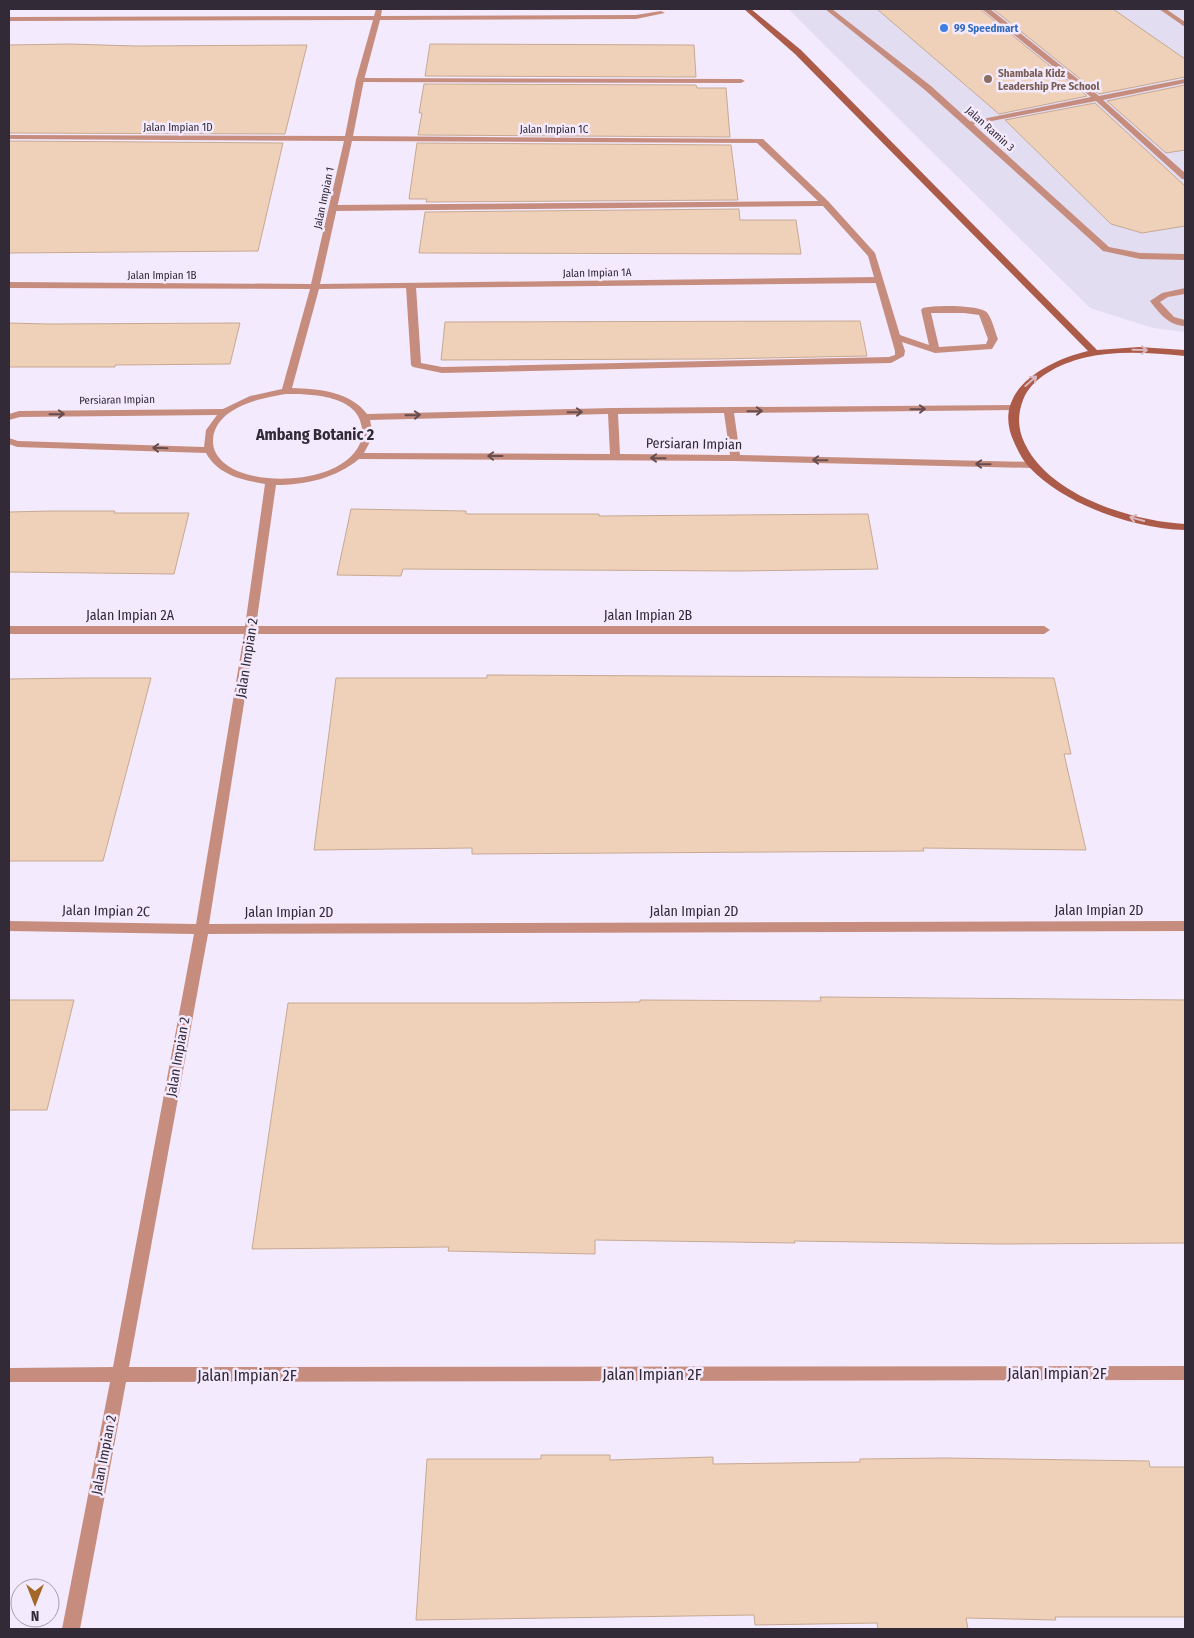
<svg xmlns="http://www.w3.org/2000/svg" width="1194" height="1638" font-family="'Fira Sans Condensed',sans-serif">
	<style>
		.commercial { fill: #e3ddf2 }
		.building { fill: #efd1b9; stroke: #c6a992 }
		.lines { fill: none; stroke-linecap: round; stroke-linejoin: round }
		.lane { fill: #c68d7f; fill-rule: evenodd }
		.street { fill: #c68d7f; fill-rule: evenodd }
		.secondary { fill: #ac5b49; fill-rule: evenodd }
		.oneway { stroke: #dbb8bf }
		.oneway2 { stroke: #664d50 }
		.shop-dot { fill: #3f7fe0; stroke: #f4eafe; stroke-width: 2 }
		.education-dot { fill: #8d6e63; stroke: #f4eafe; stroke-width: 2 }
		.labels { text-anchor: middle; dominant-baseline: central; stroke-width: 5; stroke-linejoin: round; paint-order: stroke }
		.far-shop-label { font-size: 11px; font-weight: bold; fill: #366cbe; stroke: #f4eafe; text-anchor: start }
		.far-education-label { font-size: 11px; font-weight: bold; fill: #785e54; stroke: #f4eafe; text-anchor: start }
		.far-street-label { font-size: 11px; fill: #322b37; stroke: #f4eafe }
		.street-label { font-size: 14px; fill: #322b37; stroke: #f4eafe }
		.quarter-label { font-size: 16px; font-weight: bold; fill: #322b37; stroke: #f4eafe }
		.near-street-label { font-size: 16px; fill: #322b37; stroke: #f4eafe }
	</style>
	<rect width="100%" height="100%" fill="#f4eafe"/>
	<polygon class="commercial" points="788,9 1185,9 1185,332 1153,328 1090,308"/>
	<g class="building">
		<polygon points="877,9 980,9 1087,96 999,114"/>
		<polygon points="993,9 1113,9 1185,59 1185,77 1099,94"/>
		<polygon points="69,44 136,46 307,45 285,134 9,133 9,45"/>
		<polygon points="430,44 694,45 696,77 425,76"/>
		<polygon points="424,84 696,85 697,88 726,88 730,137 418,135 422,113 419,113"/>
		<polygon points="1185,85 1185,150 1166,153 1107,101"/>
		<polygon points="1095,103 1185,186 1185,226 1142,233 1111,224 1005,120"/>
		<polygon points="9,141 283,143 258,251 9,253"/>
		<polygon points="417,143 731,145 738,200 426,202 427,199 409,199"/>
		<polygon points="739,209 740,220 796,220 801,254 419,253 425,212"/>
		<polygon points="860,321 867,356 714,359 441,360 445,322"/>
		<polygon points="9,323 48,324 240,323 230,364 115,365 115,367 9,367"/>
		<polygon points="351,509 466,511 466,514 599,514 599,516 868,514 878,569 739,571 403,569 401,576 337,575"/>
		<polygon points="50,511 115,511 114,513 189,513 174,574 9,572 9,512"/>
		<polygon points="487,675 1054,678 1071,754 1064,754 1086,850 923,848 924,851 472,854 472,848 314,850 336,678 487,678"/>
		<polygon points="85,678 151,678 103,861 9,861 9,679"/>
		<polygon points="820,997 1185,1000 1185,1243 1000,1244 794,1241 795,1243 595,1240 595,1254 448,1251 449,1247 252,1249 288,1003 533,1003 640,1002 640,1000 821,1001"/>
		<polygon points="9,1000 74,1000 47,1110 9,1110"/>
		<polygon points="541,1455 610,1455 610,1460 713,1457 713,1464 860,1462 860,1459 944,1458 1149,1461 1150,1467 1185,1467 1185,1617 1055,1617 1056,1620 966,1618 968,1629 878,1629 877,1623 755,1625 754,1615 416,1620 427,1459 541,1459"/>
	</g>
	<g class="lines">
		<g class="lane">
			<polygon points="982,9 990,9 1099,96 1185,79 1185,83 1103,100 1185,173 1185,179 1182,179 1096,101 965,126 965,122 968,122 1091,97"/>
			<polygon points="357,78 741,79 745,81 741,83 360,82 356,80"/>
			<path d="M757,139H763L828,201L875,253L900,335L929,345L921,310L923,308C935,305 974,305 985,311C991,314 995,332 998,339L992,349L935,353L902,342L905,351L904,356L891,363L442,373L413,367L411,365L406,287L411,284L416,287L421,363L442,367L889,357L895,355V351L868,256L823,206L334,211L330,208L334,205L818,201L757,143ZM931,313H964L979,315L988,339L986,344L939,347Z"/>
			<path d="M1185,288V294L1168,297L1160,302L1174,317L1185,320V326C1168,325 1160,314 1150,301L1162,293Z"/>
		</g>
		<g class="street">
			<path d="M376,9H382L381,16L636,15L661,11L665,13L636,19L380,20L364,80L353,136L760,139L764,141L760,143L352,141L320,284L878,277L883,280L878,283L319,289L292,388C318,389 350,391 367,414L613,408L1013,405L1018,408L1016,410L734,413L740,455L1032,462L1037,465L1032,468L735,461L359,459C336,478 306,485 276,485L256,626H1044L1050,630L1044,634H255L209,924L1185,921V931L208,934L129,1367L1185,1366V1380L126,1382L80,1629H62L110,1382H9V1368L113,1367L194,934L9,931V921L196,924L244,634H9V626H245L265,484C242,480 218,475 206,453L17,447L9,444V438L18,441L204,447L206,430L217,415L20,417L9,420V414L19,411L223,409L250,396L282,389L310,289L9,288V282L311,284L344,141L9,139V135L345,136L356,80L373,20L9,21V17L374,16ZM286,394C312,394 358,395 362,428C363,437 360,446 354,453C331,481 271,484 240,472C227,467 214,457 213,443C212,408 260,398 286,394ZM724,413L730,455L620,454L618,414ZM608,414L610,454L364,453L373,436L370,420Z"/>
			<polygon points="825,9 832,9 931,86 1109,247 1140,253 1185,254 1185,260 1140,259 1103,251 925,90"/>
			<polygon points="1159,9 1166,9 1185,22 1185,27"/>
		</g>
		<path class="secondary" d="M744,9H751L801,50L1097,350L1139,347L1185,350V356C1151,353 1116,350 1083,358C1060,364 1032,377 1023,400C1017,416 1018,430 1025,444C1050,496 1132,521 1185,524V530C1135,529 1065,505 1030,468C1023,461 1018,451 1014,442C990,391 1046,361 1088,351L795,54Z"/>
	</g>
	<defs><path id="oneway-shaft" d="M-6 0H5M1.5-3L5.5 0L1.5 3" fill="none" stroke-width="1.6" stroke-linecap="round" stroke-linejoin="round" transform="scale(1.25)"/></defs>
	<g class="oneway">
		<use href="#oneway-shaft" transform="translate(1140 350) rotate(1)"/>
		<use href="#oneway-shaft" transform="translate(1031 381) rotate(-42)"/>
		<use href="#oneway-shaft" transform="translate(1137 519) rotate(-165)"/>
	</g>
	<g class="oneway2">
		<use href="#oneway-shaft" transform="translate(918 409) rotate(-1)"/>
		<use href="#oneway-shaft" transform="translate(755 411) rotate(-1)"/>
		<use href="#oneway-shaft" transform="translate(575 412) rotate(-1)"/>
		<use href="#oneway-shaft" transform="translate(57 414) rotate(-1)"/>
		<use href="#oneway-shaft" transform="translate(413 415) rotate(-1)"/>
		<use href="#oneway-shaft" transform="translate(160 448) rotate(-178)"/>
		<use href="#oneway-shaft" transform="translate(495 456) rotate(-180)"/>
		<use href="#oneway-shaft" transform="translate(658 458) rotate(-179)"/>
		<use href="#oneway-shaft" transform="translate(820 460) rotate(-179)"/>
		<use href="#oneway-shaft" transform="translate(983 464) rotate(-179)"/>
	</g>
	<circle class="shop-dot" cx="944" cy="28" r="5"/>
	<circle class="education-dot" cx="988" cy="79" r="5"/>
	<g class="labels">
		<g class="far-shop-label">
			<text x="954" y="28">99 Speedmart</text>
		</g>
		<g class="far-education-label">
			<text x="998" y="73">Shambala Kidz<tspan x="998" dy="13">Leadership Pre School</tspan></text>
		</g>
		<g class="far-street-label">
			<text x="178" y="127">Jalan Impian 1D</text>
			<text x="554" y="129">Jalan Impian 1C</text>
			<text transform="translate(990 129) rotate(42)">Jalan Ramin 3</text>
			<text transform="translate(324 198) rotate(-78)">Jalan Impian 1</text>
			<text transform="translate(597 273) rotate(-1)">Jalan Impian 1A</text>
			<text x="162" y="275">Jalan Impian 1B</text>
			<text transform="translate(117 400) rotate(-1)">Persiaran Impian</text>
		</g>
		<g class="street-label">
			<text transform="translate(694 444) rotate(1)">Persiaran Impian</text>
			<text x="130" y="615">Jalan Impian 2A</text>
			<text x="648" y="615">Jalan Impian 2B</text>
			<text transform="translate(247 658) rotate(-81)">Jalan Impian 2</text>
			<text x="1099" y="910">Jalan Impian 2D</text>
			<text transform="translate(106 911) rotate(1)">Jalan Impian 2C</text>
			<text x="694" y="911">Jalan Impian 2D</text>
			<text x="289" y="912">Jalan Impian 2D</text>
			<text transform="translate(178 1057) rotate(-80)">Jalan Impian 2</text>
			<text transform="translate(104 1455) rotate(-79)">Jalan Impian 2</text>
		</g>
		<g class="quarter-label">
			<text x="315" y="434">Ambang Botanic 2</text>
		</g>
		<g class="near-street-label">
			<text x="1057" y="1373">Jalan Impian 2F</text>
			<text x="652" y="1374">Jalan Impian 2F</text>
			<text x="247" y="1375">Jalan Impian 2F</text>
		</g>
	</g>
	<rect width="1194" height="1638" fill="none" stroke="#322b37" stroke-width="20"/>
	<g transform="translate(35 1603) rotate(180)"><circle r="24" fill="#f4eafe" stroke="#a69eae"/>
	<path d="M0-4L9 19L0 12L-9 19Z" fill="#a36828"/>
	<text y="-8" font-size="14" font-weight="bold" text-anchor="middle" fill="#322b37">N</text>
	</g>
</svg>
